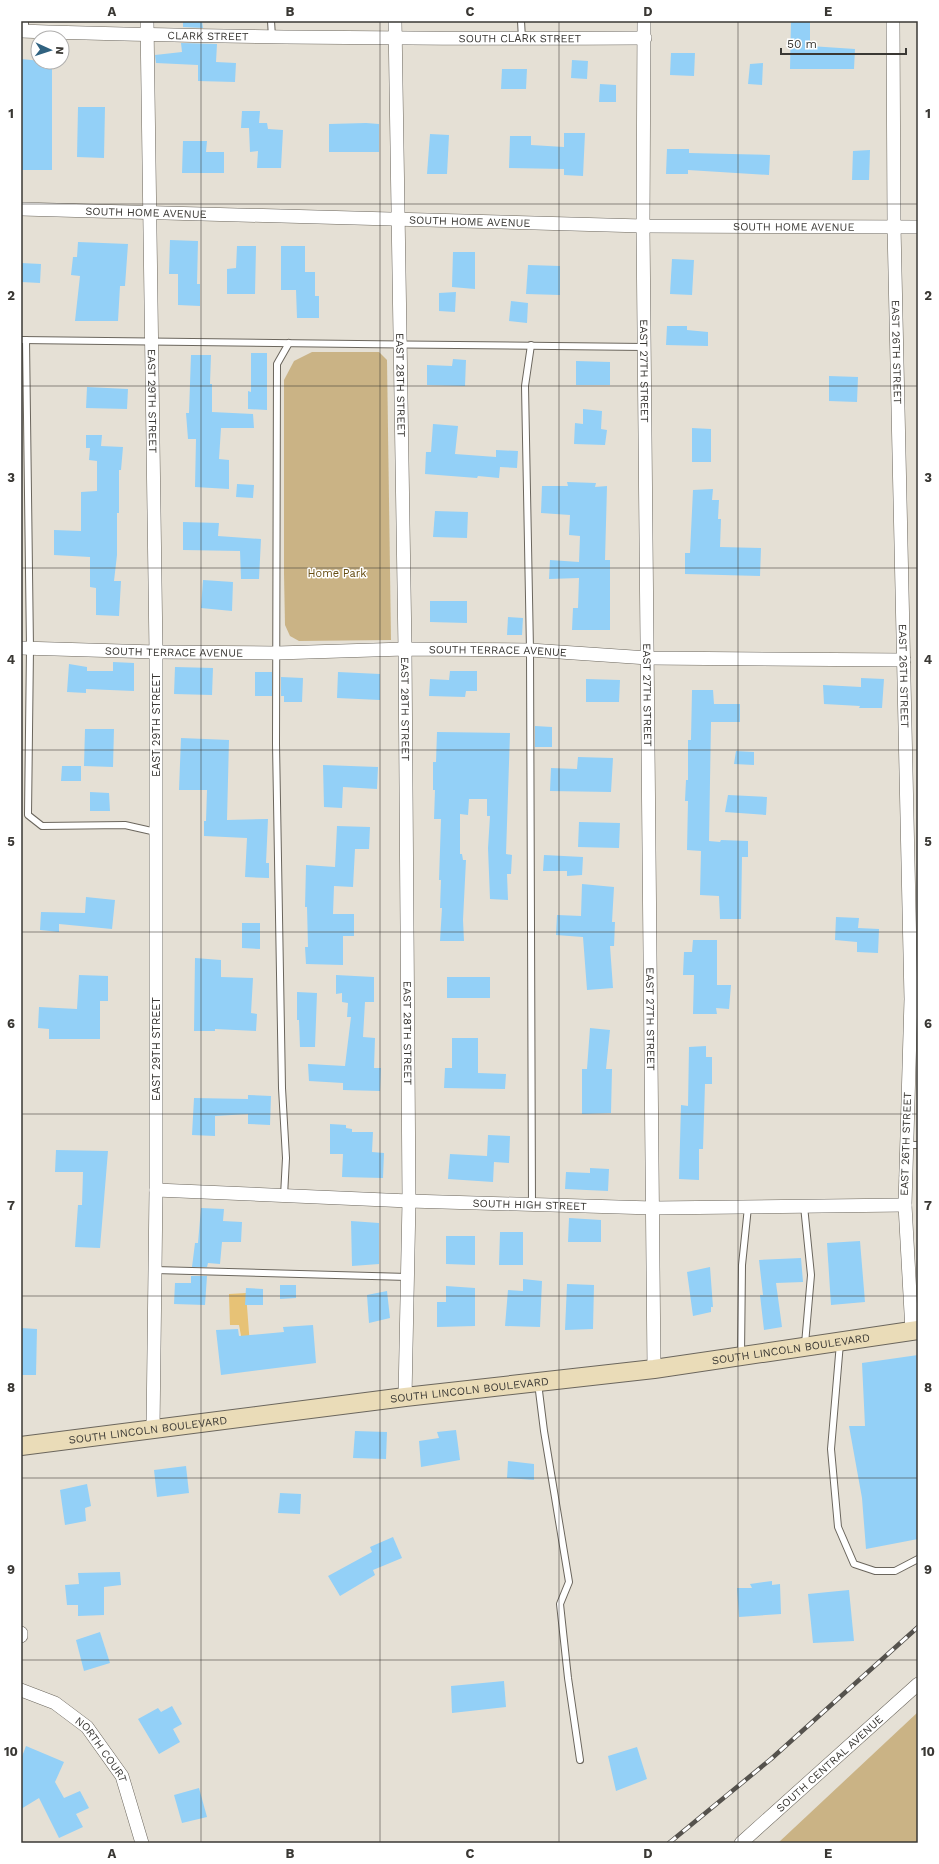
<svg xmlns="http://www.w3.org/2000/svg" width="939" height="1864" font-family="'Work Sans',sans-serif">
	<style>
		.green { fill: #cab385 }
		.water { fill: #e7c276 }
		.building { fill: #93d0f7 }
		.lines { fill: none; stroke-linecap: round; stroke-linejoin: round }
		.lane-casing { stroke: #6b665d; stroke-width: 8 }
		.street-casing { stroke: #6b665d; stroke-width: 14 }
		.secondary-casing { stroke: #6b665d; stroke-width: 20 }
		.lane { stroke: #fff; stroke-width: 6 }
		.street { stroke: #fff; stroke-width: 13 }
		.secondary { stroke: #eadcb8; stroke-width: 18 }
		.rail-casing { stroke: #55524d; stroke-width: 4.5 }
		.rail { stroke: #fff; stroke-width: 3; stroke-dasharray: 9; stroke-linecap: butt }
		.grid { fill: none; stroke: #3a3834; stroke-width: 1; stroke-opacity: 0.55 }
		.labels { text-anchor: middle; dominant-baseline: central; stroke-width: 3; stroke-linejoin: round; paint-order: stroke }
		.street-label { font-size: 11px; fill: #3a3834; stroke: #fff }
		.park-label { font-size: 11px; fill: #654c11; stroke: #fff }
		.neatline { fill: none; stroke: #3a3834; stroke-width: 1.5 }
		.grid-label { font-size: 13px; text-anchor: middle; font-weight: bold; fill: #3a3834 }
	</style>
	<rect width="100%" height="100%" fill="#e5e0d5"/>
	<g class="green">
		<polygon points="312,352 379,352 387,360 391,640 299,641 290,636 285,625 284,574 284,380 294,361"/>
		<polygon points="918,1712 918,1843 778,1843"/>
	</g>
	<polygon class="water" points="246,1293 250,1346 243,1346 239,1325 230,1325 229,1294"/>
	<g class="building">
		<polygon points="183,21 202,21 203,28 183,27"/>
		<polygon points="791,21 810,21 810,46 855,49 854,69 790,69"/>
		<polygon points="181,43 217,44 216,62 236,63 235,82 198,81 198,65 156,63 155,55 182,52"/>
		<polygon points="671,53 695,53 694,76 670,75"/>
		<polygon points="21,59 52,62 52,170 21,170"/>
		<polygon points="572,60 588,61 587,79 571,78"/>
		<polygon points="763,63 762,85 748,84 750,64"/>
		<polygon points="502,69 527,69 526,89 501,89"/>
		<polygon points="600,84 616,85 616,102 599,102"/>
		<polygon points="78,107 105,107 104,158 77,157"/>
		<polygon points="242,111 260,111 259,123 267,123 268,129 283,130 281,168 257,168 258,151 250,152 249,128 241,128"/>
		<polygon points="366,123 379,124 379,152 329,152 329,124"/>
		<polygon points="564,133 585,133 583,176 564,175 564,169 509,168 510,136 531,136 531,145 564,147"/>
		<polygon points="430,134 449,135 447,174 427,174"/>
		<polygon points="183,141 207,141 206,152 224,152 224,173 182,173"/>
		<polygon points="667,149 689,149 689,153 770,155 769,175 688,170 688,174 666,174"/>
		<polygon points="870,150 869,180 852,180 853,151"/>
		<polygon points="170,240 198,241 197,284 200,284 200,306 178,305 178,274 169,274"/>
		<polygon points="78,242 128,244 125,286 120,286 118,321 75,321 80,276 71,275 73,257 77,257"/>
		<polygon points="237,246 256,246 255,294 227,294 227,269 236,268"/>
		<polygon points="281,246 305,246 305,272 315,272 315,296 319,296 319,318 297,318 296,290 281,290"/>
		<polygon points="453,252 475,252 475,289 452,287"/>
		<polygon points="672,259 694,260 692,295 670,294"/>
		<polygon points="21,263 41,264 40,283 21,282"/>
		<polygon points="528,265 560,266 560,295 526,294"/>
		<polygon points="456,292 455,312 439,311 439,293"/>
		<polygon points="511,301 528,303 527,323 509,321"/>
		<polygon points="667,326 687,326 687,330 708,332 708,346 666,345"/>
		<polygon points="251,353 267,353 267,410 248,409 248,391 251,392"/>
		<polygon points="191,355 211,355 210,384 212,384 212,412 253,414 254,428 221,428 219,459 229,460 229,489 195,487 196,439 188,439 186,413 189,413"/>
		<polygon points="453,359 466,360 465,386 427,385 427,365 452,366"/>
		<polygon points="576,361 610,362 610,385 576,385"/>
		<polygon points="829,376 858,377 857,402 829,401"/>
		<polygon points="87,387 128,389 127,409 86,408"/>
		<polygon points="583,409 602,411 601,429 607,430 605,445 574,444 575,423 583,424"/>
		<polygon points="433,424 458,426 455,454 496,457 496,450 518,451 517,468 500,467 499,478 478,476 477,478 425,474 426,452 431,452"/>
		<polygon points="692,428 711,429 711,462 692,462"/>
		<polygon points="86,435 102,435 101,446 123,447 121,470 119,470 119,513 117,513 117,555 114,581 121,581 119,616 96,615 96,588 90,587 90,557 54,555 54,530 81,531 81,492 97,491 97,461 89,460 90,448 86,448"/>
		<polygon points="567,482 596,483 595,487 607,486 605,560 610,560 610,630 572,630 573,608 578,608 579,578 549,579 550,560 579,562 580,536 569,535 570,515 541,513 542,486 568,486"/>
		<polygon points="237,484 254,485 253,498 236,497"/>
		<polygon points="713,489 712,500 719,500 718,519 721,519 720,547 761,548 760,576 685,574 685,553 690,553 693,490"/>
		<polygon points="435,511 468,512 467,538 433,537"/>
		<polygon points="183,522 219,523 218,536 261,539 259,579 241,579 240,551 183,550"/>
		<polygon points="203,580 233,582 232,611 201,608"/>
		<polygon points="430,601 467,601 467,623 430,622"/>
		<polygon points="508,617 523,618 522,635 507,635"/>
		<polygon points="113,662 134,663 134,691 86,689 86,693 67,692 69,664 87,667 87,671 113,671"/>
		<polygon points="175,667 213,668 212,695 174,694"/>
		<polygon points="450,671 477,671 477,691 466,691 465,697 429,696 430,679 449,680"/>
		<rect x="255" y="672" width="17" height="24"/>
		<polygon points="338,672 380,674 380,700 337,698"/>
		<polygon points="281,677 303,678 302,702 284,702 284,696 281,696"/>
		<polygon points="861,678 884,679 882,708 859,708 860,706 824,704 823,685 861,687"/>
		<polygon points="586,679 620,680 619,702 586,702"/>
		<polygon points="692,690 713,690 714,704 740,704 740,722 711,722 709,841 720,842 721,840 748,841 748,857 742,857 741,919 720,919 719,896 700,895 701,851 687,850 688,801 685,801 686,780 688,780 688,740 691,740"/>
		<polygon points="535,726 552,727 552,747 535,747"/>
		<polygon points="85,729 114,729 113,767 84,766"/>
		<polygon points="437,732 510,733 506,854 512,855 511,874 507,874 508,900 490,899 488,848 490,816 487,816 487,799 469,799 468,815 460,814 460,854 462,854 463,860 466,860 463,920 464,941 440,941 442,908 440,908 441,880 439,880 441,819 434,819 435,790 433,790 433,762 436,762"/>
		<polygon points="181,738 229,740 227,820 268,819 266,863 269,863 269,878 245,877 247,838 204,836 204,821 206,821 207,790 179,790"/>
		<polygon points="736,751 754,752 754,765 734,764"/>
		<polygon points="578,757 613,758 611,792 550,791 551,768 577,769"/>
		<polygon points="323,765 378,767 377,789 343,787 342,808 324,807"/>
		<polygon points="62,766 81,766 81,781 61,781"/>
		<polygon points="90,792 109,793 110,811 90,811"/>
		<polygon points="728,795 767,797 766,815 725,812"/>
		<polygon points="579,822 620,823 619,848 578,847"/>
		<polygon points="337,826 370,827 369,849 355,849 353,887 334,886 333,914 354,914 354,936 343,936 343,965 306,964 305,947 308,947 307,907 305,907 306,865 335,867"/>
		<polygon points="544,855 583,857 582,875 567,876 567,871 543,871"/>
		<polygon points="582,884 614,887 612,922 615,922 614,946 610,946 613,988 587,990 583,937 556,935 557,915 581,916"/>
		<polygon points="86,897 115,900 112,929 59,924 59,932 40,930 41,912 85,913"/>
		<polygon points="836,917 859,918 858,928 879,929 878,953 857,952 857,942 835,940"/>
		<polygon points="242,923 260,923 260,949 242,948"/>
		<polygon points="693,940 717,940 717,985 731,985 729,1009 716,1008 717,1014 693,1014 694,975 683,975 684,952 692,952"/>
		<polygon points="195,958 221,960 221,977 253,978 251,1013 257,1014 256,1031 215,1029 215,1031 194,1031"/>
		<polygon points="79,975 108,976 108,1001 100,1001 100,1039 49,1039 49,1029 38,1028 39,1007 77,1009"/>
		<polygon points="336,975 374,977 374,1002 365,1002 363,1037 375,1038 374,1068 381,1068 380,1091 343,1090 343,1083 309,1081 308,1064 345,1066 351,1017 347,1017 348,1003 342,1002 342,993 336,994"/>
		<rect x="447" y="977" width="43" height="21"/>
		<polygon points="297,992 317,993 315,1047 300,1047 299,1020 297,1020"/>
		<polygon points="590,1028 610,1030 606,1069 612,1069 611,1113 582,1114 582,1069 587,1069"/>
		<polygon points="452,1038 478,1038 478,1073 506,1074 505,1089 444,1088 445,1068 452,1068"/>
		<polygon points="706,1046 706,1057 712,1057 712,1084 705,1084 703,1149 699,1149 699,1180 679,1179 681,1105 688,1106 689,1047"/>
		<polygon points="248,1095 271,1096 270,1125 248,1124 248,1114 215,1116 215,1136 192,1135 194,1098 248,1099"/>
		<polygon points="330,1124 346,1125 346,1128 352,1129 352,1132 373,1132 372,1152 384,1153 383,1178 342,1177 343,1154 330,1154"/>
		<polygon points="488,1135 510,1136 509,1163 494,1162 493,1182 448,1179 450,1154 487,1156"/>
		<polygon points="56,1150 108,1151 100,1248 75,1247 78,1205 82,1205 83,1172 55,1172"/>
		<polygon points="590,1168 609,1169 608,1191 565,1189 566,1172 590,1173"/>
		<polygon points="201,1208 224,1209 223,1221 242,1222 241,1242 222,1242 220,1264 208,1263 207,1267 192,1267 195,1243 198,1243"/>
		<polygon points="569,1218 601,1220 601,1242 568,1242"/>
		<polygon points="351,1221 379,1223 379,1264 352,1266"/>
		<polygon points="500,1232 523,1232 523,1265 499,1265"/>
		<polygon points="446,1236 475,1236 475,1265 446,1264"/>
		<polygon points="860,1241 865,1302 831,1305 827,1243"/>
		<polygon points="801,1258 803,1282 776,1283 782,1327 764,1330 760,1295 763,1295 759,1260"/>
		<polygon points="710,1267 713,1307 711,1307 711,1312 693,1316 687,1272"/>
		<polygon points="191,1276 207,1276 205,1305 174,1304 175,1283 191,1283"/>
		<polygon points="523,1279 542,1281 540,1327 505,1326 508,1290 523,1291"/>
		<polygon points="567,1284 594,1285 593,1329 565,1330"/>
		<polygon points="280,1285 296,1285 296,1298 280,1299"/>
		<polygon points="446,1286 475,1288 475,1326 437,1327 437,1302 446,1302"/>
		<polygon points="246,1288 263,1289 263,1305 245,1305"/>
		<polygon points="387,1291 390,1318 369,1323 367,1295"/>
		<polygon points="313,1325 316,1363 221,1375 216,1330 238,1329 239,1336 284,1332 283,1327"/>
		<polygon points="21,1328 37,1329 36,1375 21,1375"/>
		<polygon points="918,1355 918,1539 866,1549 862,1498 849,1426 865,1426 862,1363"/>
		<polygon points="456,1430 460,1460 421,1467 419,1441 439,1438 437,1432"/>
		<polygon points="355,1431 387,1432 386,1459 353,1458"/>
		<polygon points="508,1461 534,1464 534,1480 507,1478"/>
		<polygon points="186,1466 189,1493 157,1497 154,1470"/>
		<polygon points="87,1484 91,1506 85,1508 86,1521 65,1525 60,1490"/>
		<polygon points="280,1493 301,1494 300,1514 278,1513"/>
		<polygon points="393,1537 402,1558 373,1570 375,1575 340,1596 328,1576 372,1552 370,1547"/>
		<polygon points="120,1572 121,1585 104,1587 104,1615 78,1616 78,1605 67,1605 65,1585 79,1584 78,1573"/>
		<polygon points="772,1581 772,1585 780,1584 781,1614 739,1617 737,1588 752,1588 750,1584"/>
		<polygon points="849,1590 854,1641 813,1643 808,1594"/>
		<polygon points="100,1632 110,1663 84,1671 76,1640"/>
		<polygon points="504,1681 506,1707 452,1713 451,1686"/>
		<polygon points="172,1706 182,1724 173,1729 180,1742 159,1754 138,1719 158,1708 161,1712"/>
		<polygon points="26,1746 64,1762 55,1782 64,1798 80,1791 89,1808 76,1814 83,1827 59,1838 39,1798 21,1809 21,1759"/>
		<polygon points="637,1747 647,1779 616,1791 608,1756"/>
		<polygon points="199,1788 207,1817 182,1823 174,1795"/>
	</g>
	<g class="lines">
		<defs>
			<g id="lane">
				<polyline points="25,21 25,32"/>
				<polyline points="271,21 272,37"/>
				<polyline points="521,21 522,39"/>
				<path d="M21,340C229,344 437,344 645,347"/>
				<polyline points="26,340 30,648 28,815 42,826 125,825 156,832"/>
				<polyline points="531,345 525,386 530,650 532,1205"/>
				<polyline points="906,1145 918,1145"/>
				<polyline points="284,1196 286,1158 282,1088 276,744 277,364 289,343"/>
				<polyline points="804,1206 811,1275 805,1344"/>
				<polyline points="155,1270 408,1277"/>
				<polyline points="840,1343 831,1449 838,1527 854,1564 875,1571 895,1571 918,1559"/>
				<polyline points="741,1355 742,1265 748,1207"/>
				<polyline points="538,1383 544,1431 569,1582 560,1604 568,1678 580,1760"/>
			</g>
			<g id="street">
				<path id="s1" d="M147,21L156,652V1190L153,1429"/>
				<path id="s2" d="M395,21L405,649L409,1201L405,1397"/>
				<path id="s3" d="M644,21L643,226L654,1369"/>
				<path id="s4" d="M893,21L894,226L911,999L905,1205L912,1331"/>
				<path id="s5" d="M21,31C229,38 437,39 645,38"/>
				<path id="s6" d="M21,209L643,226L918,227"/>
				<path id="s7" d="M21,648L156,652L277,653L405,649L530,650L648,658L904,660"/>
				<path id="s8" d="M156,1190L409,1201L653,1208L905,1205"/>
				<polyline points="21,1633 21,1636"/>
				<path id="s9" d="M21,1690L55,1703L87,1727L122,1776L142,1843"/>
				<path id="s10" d="M741,1843L918,1684"/>
			</g>
			<g id="secondary">
				<path id="s11" d="M21,1446L405,1397L654,1369L918,1330"/>
			</g>
		</defs>
		<use href="#lane" class="lane-casing"/>
		<use href="#street" class="street-casing"/>
		<use href="#secondary" class="secondary-casing"/>
		<use href="#lane" class="lane"/>
		<use href="#street" class="street"/>
		<use href="#secondary" class="secondary"/>
		<defs>
			<polyline id="rail" points="669,1843 771,1759 918,1627"/>
		</defs>
		<use href="#rail" class="rail-casing"/>
		<use href="#rail" class="rail"/>
	</g>
	<path class="grid" d="M201,21V1843M380,21V1843M559,21V1843M738,21V1843M21,204H918M21,386H918M21,568H918M21,750H918M21,932H918M21,1114H918M21,1296H918M21,1478H918M21,1660H918"/>
	<g class="labels">
		<g class="street-label">
			<text stroke="none"><textPath href="#s5" startOffset="187">CLARK STREET</textPath></text>
			<text stroke="none"><textPath href="#s5" startOffset="499">SOUTH CLARK STREET</textPath></text>
			<text stroke="none"><textPath href="#s6" startOffset="125">SOUTH HOME AVENUE</textPath></text>
			<text stroke="none"><textPath href="#s6" startOffset="449">SOUTH HOME AVENUE</textPath></text>
			<text stroke="none"><textPath href="#s6" startOffset="773">SOUTH HOME AVENUE</textPath></text>
			<text stroke="none"><textPath href="#s4" startOffset="331">EAST 26TH STREET</textPath></text>
			<text stroke="none"><textPath href="#s3" startOffset="350">EAST 27TH STREET</textPath></text>
			<text stroke="none"><textPath href="#s2" startOffset="364">EAST 28TH STREET</textPath></text>
			<text stroke="none"><textPath href="#s1" startOffset="380">EAST 29TH STREET</textPath></text>
			<text stroke="none"><textPath href="#s7" startOffset="153">SOUTH TERRACE AVENUE</textPath></text>
			<text stroke="none"><textPath href="#s7" startOffset="477">SOUTH TERRACE AVENUE</textPath></text>
			<text stroke="none"><textPath href="#s4" startOffset="655">EAST 26TH STREET</textPath></text>
			<text stroke="none"><textPath href="#s3" startOffset="674">EAST 27TH STREET</textPath></text>
			<text stroke="none"><textPath href="#s2" startOffset="688">EAST 28TH STREET</textPath></text>
			<text transform="translate(156 725) rotate(-90)">EAST 29TH STREET</text>
			<text stroke="none"><textPath href="#s3" startOffset="998">EAST 27TH STREET</textPath></text>
			<text stroke="none"><textPath href="#s2" startOffset="1012">EAST 28TH STREET</textPath></text>
			<text transform="translate(156 1049) rotate(-90)">EAST 29TH STREET</text>
			<text transform="translate(906 1144) rotate(-88)">EAST 26TH STREET</text>
			<text stroke="none"><textPath href="#s8" startOffset="374">SOUTH HIGH STREET</textPath></text>
			<text stroke="none"><textPath href="#s11" startOffset="776">SOUTH LINCOLN BOULEVARD</textPath></text>
			<text stroke="none"><textPath href="#s11" startOffset="452">SOUTH LINCOLN BOULEVARD</textPath></text>
			<text stroke="none"><textPath href="#s11" startOffset="128">SOUTH LINCOLN BOULEVARD</textPath></text>
			<text stroke="none"><textPath href="#s9" startOffset="103">NORTH COURT</textPath></text>
			<text stroke="none"><textPath href="#s10" startOffset="119">SOUTH CENTRAL AVENUE</textPath></text>
		</g>
		<g class="park-label">
			<text x="337" y="573">Home Park</text>
		</g>
	</g>
	<rect width="939" height="1864" fill="none" stroke="#ffffff" stroke-width="44"/>
	<g transform="translate(50 50) rotate(93)"><circle r="19" fill="#ffffff" stroke="#b0afae"/>
	<path d="M0-3L7 15L0 10L-7 15Z" fill="#306280"/>
	<text y="-6" font-size="11" font-weight="bold" text-anchor="middle" fill="#3a3834">N</text>
	</g>
	<path d="M781 48v6h125v-6" fill="none" stroke="#3a3834" stroke-width="2"/>
	<text x="787" y="48" font-size="12" fill="#3a3834" stroke="#ffffff" stroke-width="3" paint-order="stroke">50 m</text>
	<rect x="22" y="22" width="895" height="1820" class="neatline"/>
	<g class="grid-label">
		<text x="112" y="16">A</text>
		<text x="290" y="16">B</text>
		<text x="470" y="16">C</text>
		<text x="648" y="16">D</text>
		<text x="828" y="16">E</text>
		<text x="11" y="118">1</text>
		<text x="928" y="118">1</text>
		<text x="11" y="300">2</text>
		<text x="928" y="300">2</text>
		<text x="11" y="482">3</text>
		<text x="928" y="482">3</text>
		<text x="11" y="664">4</text>
		<text x="928" y="664">4</text>
		<text x="11" y="846">5</text>
		<text x="928" y="846">5</text>
		<text x="11" y="1028">6</text>
		<text x="928" y="1028">6</text>
		<text x="11" y="1210">7</text>
		<text x="928" y="1210">7</text>
		<text x="11" y="1392">8</text>
		<text x="928" y="1392">8</text>
		<text x="11" y="1574">9</text>
		<text x="928" y="1574">9</text>
		<text x="11" y="1756">10</text>
		<text x="928" y="1756">10</text>
		<text x="112" y="1858">A</text>
		<text x="290" y="1858">B</text>
		<text x="470" y="1858">C</text>
		<text x="648" y="1858">D</text>
		<text x="828" y="1858">E</text>
	</g>
</svg>
